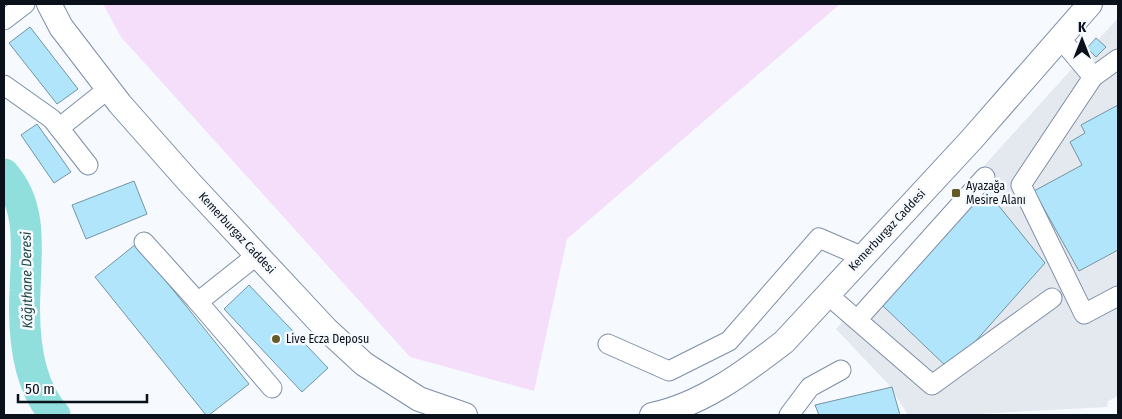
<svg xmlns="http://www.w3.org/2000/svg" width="1122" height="419" font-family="'Fira Sans Condensed',sans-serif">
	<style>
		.built { fill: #e4e8ef }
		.green { fill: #f5defa }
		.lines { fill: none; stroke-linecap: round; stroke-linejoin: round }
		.river { stroke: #91dfdd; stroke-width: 31 }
		.building { fill: #b1e5fb; stroke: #7494a2 }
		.minor-casing { stroke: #7d8ea6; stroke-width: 21 }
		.major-casing { stroke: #7d8ea6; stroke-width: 26 }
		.minor { stroke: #fff; stroke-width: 19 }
		.major { stroke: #fff; stroke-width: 24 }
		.poi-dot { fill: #645b27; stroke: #f6faff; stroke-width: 2 }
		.labels { text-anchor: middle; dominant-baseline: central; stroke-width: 5; stroke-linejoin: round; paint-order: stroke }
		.poi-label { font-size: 12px; fill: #0b111a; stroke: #f6faff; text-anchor: start }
		.street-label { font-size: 12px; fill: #0b111a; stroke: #f6faff }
		.water-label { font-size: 14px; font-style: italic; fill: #1f4444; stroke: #f6faff }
	</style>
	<rect width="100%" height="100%" fill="#f6faff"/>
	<polygon class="built" points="1118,18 1118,396 1108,401 1107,407 957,415 908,415 889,385 836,329"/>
	<polygon class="green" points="103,4 840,4 567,239 534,391 410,357 121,37"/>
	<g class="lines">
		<path class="river" d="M4,174C33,207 26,250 25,291C23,332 26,383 55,415"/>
	</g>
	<g class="building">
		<polygon points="30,27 78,89 57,104 9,43"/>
		<polygon points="1096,38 1106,47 1096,57 1087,48"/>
		<polygon points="1118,105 1118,250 1079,271 1034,191 1082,165 1070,142 1085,133 1081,125"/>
		<polygon points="37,124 71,172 54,183 21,135"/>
		<polygon points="134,181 147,214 86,239 72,205"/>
		<polygon points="986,190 1045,263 950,370 882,305"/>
		<polygon points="136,244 249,384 209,415 206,415 95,277"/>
		<polygon points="249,285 328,368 302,392 224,309"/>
		<polygon points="892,387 900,415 819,415 815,405"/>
	</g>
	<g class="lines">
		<defs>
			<g id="minor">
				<polyline points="4,20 25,4"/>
				<polyline points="1060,38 1093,77"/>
				<polyline points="1118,59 1093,77 1021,185 1084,314 1118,296"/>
				<polyline points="4,85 52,119 88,165"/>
				<polyline points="59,128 108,89"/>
				<polyline points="144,242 198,302 272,388"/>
				<polyline points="828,295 932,385 1052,298"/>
				<polyline points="198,302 257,255"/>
				<polyline points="857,320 985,177"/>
				<polyline points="608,344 669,371 729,341 819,238 863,257"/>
				<polyline points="789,415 810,387 841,370"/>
			</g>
			<g id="major">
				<polyline points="49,4 61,27 120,104 189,182 326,329 364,364 419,399 465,415"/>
				<path d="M652,415C701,405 745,372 784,342L972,139L1090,4"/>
			</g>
		</defs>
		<use href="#minor" class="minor-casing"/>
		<use href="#major" class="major-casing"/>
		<use href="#minor" class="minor"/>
		<use href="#major" class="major"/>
	</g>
	<g class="poi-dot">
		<rect x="951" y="188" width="10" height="10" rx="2.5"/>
		<circle cx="276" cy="339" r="5"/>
	</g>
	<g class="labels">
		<g class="poi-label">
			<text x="966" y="186">Ayazağa<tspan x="966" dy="14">Mesire Alanı</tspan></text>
			<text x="286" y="339">Live Ecza Deposu</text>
		</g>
		<g class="street-label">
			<text transform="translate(887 230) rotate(-47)">Kemerburgaz Caddesi</text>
			<text transform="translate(237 233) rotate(47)">Kemerburgaz Caddesi</text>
		</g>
		<g class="water-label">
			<text transform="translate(27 280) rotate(-91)">Kâğıthane Deresi</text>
		</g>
	</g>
	<rect width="1122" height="419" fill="none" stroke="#0b111a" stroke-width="10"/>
	<g transform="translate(1082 40)" stroke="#f6faff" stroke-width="4" paint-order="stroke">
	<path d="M0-4L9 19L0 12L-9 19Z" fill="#0b111a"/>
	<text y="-8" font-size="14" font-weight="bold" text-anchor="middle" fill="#0b111a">K</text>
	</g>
	<path d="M18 394v8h129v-8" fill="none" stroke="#0b111a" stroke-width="2.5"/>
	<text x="25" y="394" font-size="15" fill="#0b111a" stroke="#f6faff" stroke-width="4" paint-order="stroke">50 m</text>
</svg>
